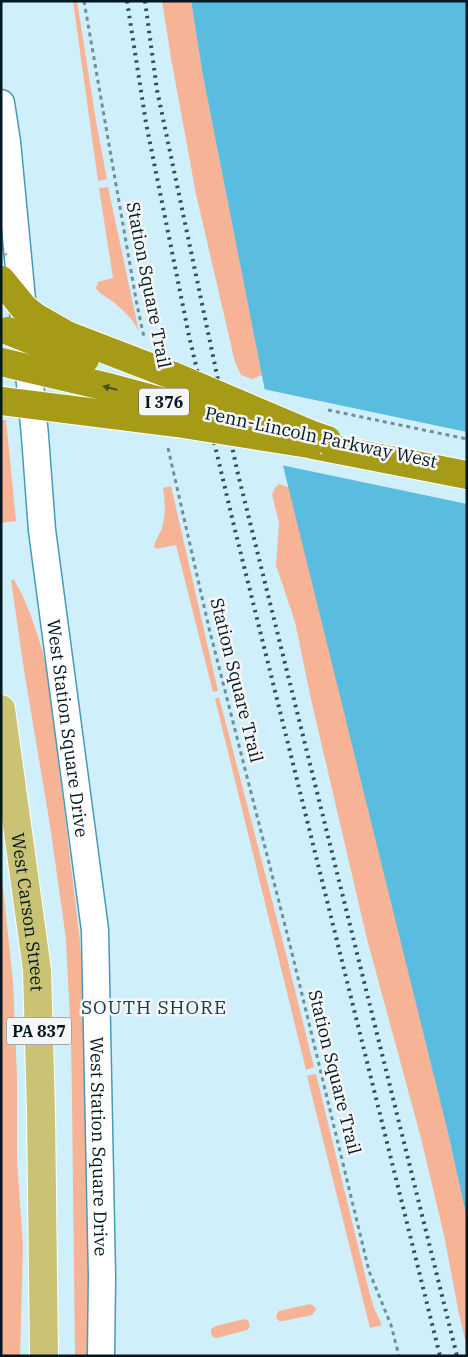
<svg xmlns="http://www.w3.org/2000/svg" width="468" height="1357" font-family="'IBM Plex Serif',serif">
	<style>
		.green { fill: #f6b396 }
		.water { fill: #5abde0 }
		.pier { fill: #cfeffb }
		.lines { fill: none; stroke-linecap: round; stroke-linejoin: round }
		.minor-casing { stroke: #459bb9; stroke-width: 29 }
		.primary-casing { stroke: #fff; stroke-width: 30 }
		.motorway-casing { stroke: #fff; stroke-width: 30 }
		.path { stroke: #728e99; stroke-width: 3; stroke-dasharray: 4 4; stroke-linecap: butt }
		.minor { stroke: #fff; stroke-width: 26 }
		.primary { stroke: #cac373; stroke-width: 28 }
		.motorway { stroke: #a69b16; stroke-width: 28 }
		.rail { stroke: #354f59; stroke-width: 4; stroke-dasharray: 2.5 5; stroke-linecap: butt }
		.motorway-bridge-casing { stroke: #fff; stroke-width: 30; stroke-linecap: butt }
		.path-bridge { stroke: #728e99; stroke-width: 3; stroke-dasharray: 4 4; stroke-linecap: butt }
		.motorway-bridge { stroke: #a69b16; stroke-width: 28 }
		.oneway { fill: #4b531c }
		.labels { text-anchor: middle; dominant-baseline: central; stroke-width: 5; stroke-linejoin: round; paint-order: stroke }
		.shield { fill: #f6f6f6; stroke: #4a5b61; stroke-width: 1 }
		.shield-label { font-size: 16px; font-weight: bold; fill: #001821 }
		.street-label { font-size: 18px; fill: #001821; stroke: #f6f6f6 }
		.neighbourhood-label { font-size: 19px; letter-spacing: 1px; fill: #0f3e4e; stroke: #f6f6f6 }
	</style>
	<rect width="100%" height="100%" fill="#cfeffb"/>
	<g class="green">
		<polygon points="73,1 77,1 97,127 107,179 98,181"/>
		<polygon points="162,1 191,1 203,76 262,375 252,379 241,375 235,362 196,194 171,58"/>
		<path d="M108,187L139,332C134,319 122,309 112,301C106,296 99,294 96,288L98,282L113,278L99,188Z"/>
		<polygon points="1,420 6,420 16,521 1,523"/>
		<polygon points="279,484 290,488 449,1137 467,1219 467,1347 459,1314 444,1235 421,1138 367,939 311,699 295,622 276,565 279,523 272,494 275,488"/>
		<path d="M171,486L218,691L213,692L176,545L156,549L154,546C156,539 160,534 162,528C166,514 165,501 163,488Z"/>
		<path d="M11,580H14C30,606 38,637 47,666L80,941L86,1039L88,1162V1240L90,1297L87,1356H75L72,1099L71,1040L66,939L50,825L24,670Z"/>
		<polygon points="219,697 285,950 314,1067 306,1070 215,699"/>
		<polygon points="1,869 13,982 17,1077 17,1160 23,1246 20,1356 1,1356"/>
		<polygon points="316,1074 369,1291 374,1308 382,1325 370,1328 307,1076"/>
		<polygon points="310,1304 314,1306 316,1310 312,1315 283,1321 279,1321 276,1318 277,1314 279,1311"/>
		<path d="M244,1319C249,1320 250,1324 249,1328L247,1330L217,1338L213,1337L211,1333V1329L216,1326Z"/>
	</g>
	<polygon class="water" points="191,1 467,1 467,1219 449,1137 267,401 203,76"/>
	<polygon class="pier" points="263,389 467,432 467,504 281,465"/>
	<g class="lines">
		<defs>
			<g id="minor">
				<path id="s1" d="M1,103L7,142L35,436L42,530L95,930L102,1277L101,1356"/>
			</g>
			<g id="primary">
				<path id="s2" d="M1,709L37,970L41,1111L44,1356"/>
			</g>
			<polyline id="motorway" points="313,445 467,475"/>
		</defs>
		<use href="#minor" class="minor-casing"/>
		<use href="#primary" class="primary-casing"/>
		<use href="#motorway" class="motorway-casing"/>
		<g class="path">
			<polyline points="84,1 137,305 144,337"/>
			<polyline points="168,448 209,628 291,949 369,1271 391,1325 399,1356"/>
		</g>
		<use href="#minor" class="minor"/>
		<use href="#primary" class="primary"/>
		<use href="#motorway" class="motorway"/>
		<g class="rail">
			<polyline points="127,1 146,123 189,336 234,526 440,1356"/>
			<polyline points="145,1 157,90 237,470 457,1356"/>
		</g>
		<defs>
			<g id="motorway-bridge">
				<polyline points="1,280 24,308 37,318 67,335 171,375 310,434 327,440"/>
				<polyline points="8,331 54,349 85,359"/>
				<polyline points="1,362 112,388 186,408 250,422"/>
				<polyline points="1,401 177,423 309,444"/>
			</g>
		</defs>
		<use href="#motorway-bridge" class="motorway-bridge-casing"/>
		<g class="path-bridge">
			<polyline points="1,247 6,255"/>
			<polyline points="328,410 467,439"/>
		</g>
		<use href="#motorway-bridge" class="motorway-bridge"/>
	</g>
	<defs><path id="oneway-solid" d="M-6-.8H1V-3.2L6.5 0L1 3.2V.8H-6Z" transform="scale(1.25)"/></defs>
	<use class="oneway" href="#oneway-solid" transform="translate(110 388) rotate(-166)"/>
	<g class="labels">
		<g class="shield">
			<rect x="139" y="388.5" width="50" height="27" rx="4"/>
			<rect x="6.5" y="1017.5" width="65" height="27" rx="4"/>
		</g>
		<g class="shield-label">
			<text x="164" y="402">I 376</text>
			<text x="39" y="1031">PA 837</text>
		</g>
		<g class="street-label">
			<text transform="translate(149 285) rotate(79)">Station Square Trail</text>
			<text transform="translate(321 437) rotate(12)">Penn-Lincoln Parkway West</text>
			<text transform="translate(237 680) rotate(76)">Station Square Trail</text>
			<text stroke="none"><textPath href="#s1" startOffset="629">West Station Square Drive</textPath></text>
			<text stroke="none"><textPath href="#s2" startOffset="205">West Carson Street</textPath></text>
			<text transform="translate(335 1072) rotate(76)">Station Square Trail</text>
			<text stroke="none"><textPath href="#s1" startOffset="1049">West Station Square Drive</textPath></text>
		</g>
		<g class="neighbourhood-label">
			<text x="154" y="1007">SOUTH SHORE</text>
		</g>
	</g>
	<rect width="468" height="1357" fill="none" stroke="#001821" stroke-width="5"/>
</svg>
